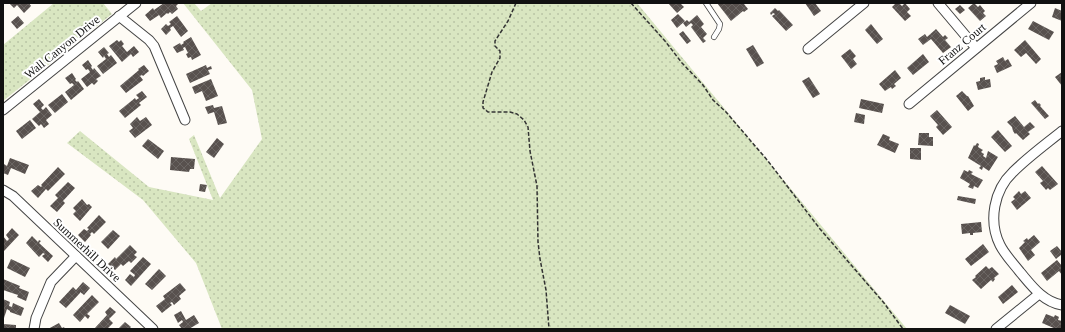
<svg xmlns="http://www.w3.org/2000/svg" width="1065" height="332" font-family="'Times New Roman',serif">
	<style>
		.grass { fill: url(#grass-dots) }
		.building { fill: url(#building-cross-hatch) }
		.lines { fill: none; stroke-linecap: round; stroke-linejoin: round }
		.service-casing { stroke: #444; stroke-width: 6 }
		.minor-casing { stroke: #444; stroke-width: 11 }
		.path { stroke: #333; stroke-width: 1.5; stroke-dasharray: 4 2; stroke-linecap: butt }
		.service { stroke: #fff; stroke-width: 4.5 }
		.minor { stroke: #fff; stroke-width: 9 }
		.labels { text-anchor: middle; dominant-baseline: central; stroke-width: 4; stroke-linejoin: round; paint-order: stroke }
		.street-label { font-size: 12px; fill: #111; stroke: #fff }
	</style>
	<defs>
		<pattern id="grass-dots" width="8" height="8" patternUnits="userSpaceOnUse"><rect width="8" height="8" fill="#d9e6c1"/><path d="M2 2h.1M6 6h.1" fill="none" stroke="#b9c4a5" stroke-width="1.8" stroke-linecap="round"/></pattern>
		<pattern id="building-cross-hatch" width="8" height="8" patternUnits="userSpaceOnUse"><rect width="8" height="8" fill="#58514e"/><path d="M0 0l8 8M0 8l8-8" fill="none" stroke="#6b6663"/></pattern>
	</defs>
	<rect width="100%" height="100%" fill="#fefbf5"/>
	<g class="grass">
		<polygon points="54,3 103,3 112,14 3,101 3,45"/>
		<polygon points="183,3 194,3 201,11 212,3 637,3 907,329 222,329 196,263 143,200 67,143 80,131 149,187 213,200 189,139 194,135 220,198 262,139 252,90"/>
	</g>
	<g class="building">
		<polygon points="9,3 29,3 31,6 24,13 17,5 14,8"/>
		<polygon points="164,3 177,3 178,4 176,6 178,9 172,14 170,12 168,14 167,13 161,18 159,15 150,21 145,15 153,8 154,10"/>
		<polygon points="668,3 680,3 684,7 677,13"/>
		<polygon points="717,3 745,3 744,4 748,9 744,12 743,11 731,21"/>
		<polygon points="805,3 815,3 821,11 814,16"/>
		<polygon points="896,3 899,3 902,6 905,3 910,9 907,12 911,16 905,21 892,7"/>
		<polygon points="974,3 978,7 980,5 985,11 983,13 986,16 980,21 968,8"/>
		<polygon points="960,5 965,10 960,14 955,9"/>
		<polygon points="775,8 778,11 779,10 793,25 786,31 772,16 775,14 773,13 771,15 770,13"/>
		<polygon points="1055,8 1062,11 1062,21 1052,17"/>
		<polygon points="678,14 685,21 677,28 671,20"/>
		<polygon points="697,15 704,24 701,27 707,34 703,38 706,41 703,43 691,27 693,25 691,23 686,27 683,23 687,20 689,22"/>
		<polygon points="18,16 24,23 17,29 11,22"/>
		<polygon points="177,16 188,31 181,37 173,26 170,28 171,30 166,35 161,29 166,24 168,26 171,24 169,22"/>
		<polygon points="1033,21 1054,32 1049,40 1028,29"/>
		<polygon points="871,24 883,39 877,44 865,30"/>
		<polygon points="936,29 943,37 945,35 948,38 945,40 951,47 943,53 931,39 923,45 918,39 925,34 927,37"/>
		<polygon points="683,31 691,41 687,44 679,34"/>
		<polygon points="191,37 201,55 192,60 191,57 188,58 186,54 188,53 185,47 183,48 184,50 177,53 173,47 180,43 181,45 184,43 183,42"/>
		<polygon points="117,40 119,42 121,40 124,44 122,46 127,52 134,46 139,52 133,57 131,54 122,62 109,46"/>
		<polygon points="1025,40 1041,59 1036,64 1026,53 1021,57 1014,50"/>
		<polygon points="753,45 764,63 757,67 746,49"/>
		<polygon points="104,47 109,53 107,54 109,57 111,55 117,63 103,74 97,66 106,59 104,56 103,58 98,52"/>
		<polygon points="850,49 856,56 853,59 857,64 851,69 841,56"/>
		<polygon points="923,54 929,62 913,75 907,68"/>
		<polygon points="1003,57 1005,61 1008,59 1012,66 997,73 994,66 998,64 996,61"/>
		<polygon points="88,60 92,66 91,67 93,70 94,68 101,76 96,79 98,81 94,85 92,83 87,87 81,79 90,72 88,69 86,70 82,65"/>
		<polygon points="144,65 149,71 143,76 142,75 140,76 143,80 126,93 120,86 139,70 138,69"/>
		<polygon points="206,65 207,68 211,66 212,69 208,70 210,74 190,83 186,74"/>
		<polygon points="895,70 901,78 894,84 896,86 892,89 891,87 885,91 879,84"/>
		<polygon points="1062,72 1062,86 1055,77"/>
		<polygon points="72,73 76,79 75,80 77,82 78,81 84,89 71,100 65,92 74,85 72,83 70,84 65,78"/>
		<polygon points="809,77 820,94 813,98 802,81"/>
		<polygon points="985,77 985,80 990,79 991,87 978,90 976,82 980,81 980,78"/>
		<polygon points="211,79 218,96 206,101 202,91 195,94 192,87"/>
		<polygon points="142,91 147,97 139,103 141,105 125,118 119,111 135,98 136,100 139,98 136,95"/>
		<polygon points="962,91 967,96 968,96 974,106 968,111 956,96"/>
		<polygon points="62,94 68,102 55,113 48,105"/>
		<polygon points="39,99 44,105 41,108 43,110 46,107 52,115 46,120 49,124 44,128 41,124 39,126 32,119 40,112 33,104"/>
		<polygon points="861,99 884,104 882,113 859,108"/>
		<polygon points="1035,100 1038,104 1039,103 1041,105 1040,106 1049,116 1045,119 1031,103"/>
		<polygon points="213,105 214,108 222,106 227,123 218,125 214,112 208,114 205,107"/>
		<polygon points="937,110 952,127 943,135 936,127 938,125 930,116"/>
		<polygon points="856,113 865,115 864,124 854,122"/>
		<polygon points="1015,116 1024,127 1030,122 1035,127 1028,132 1030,134 1023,140 1016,133 1015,134 1013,131 1012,127 1007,122"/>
		<polygon points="137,117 140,121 146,117 152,125 135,138 129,131 133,128 130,124"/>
		<polygon points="30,120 36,128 22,139 16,131"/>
		<polygon points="998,130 1012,146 1005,152 991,137"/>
		<polygon points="919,133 929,133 929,137 933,137 933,146 918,145"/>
		<polygon points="883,134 890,137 889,140 899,144 895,153 877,145"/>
		<polygon points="217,138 224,144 214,158 206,152"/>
		<polygon points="148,139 164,151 158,159 142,146"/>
		<polygon points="977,143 979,144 978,147 983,150 981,152 984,154 983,156 986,158 988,151 998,157 989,171 983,167 982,170 979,168 981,166 968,158 974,145 975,146"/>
		<polygon points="910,148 921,148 921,160 910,159"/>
		<polygon points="171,157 195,159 194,169 190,169 189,172 170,170"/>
		<polygon points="10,158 29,165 25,174 11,168 8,175 3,173 4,164 7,166"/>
		<polygon points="1042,166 1058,184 1050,190 1048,188 1046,190 1040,183 1043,181 1035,172"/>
		<polygon points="58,167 65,174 48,191 46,189 38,198 31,191 38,185 41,187 42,186 41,185"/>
		<polygon points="964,170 968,172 969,170 973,172 971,174 983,180 978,188 974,186 973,189 968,187 970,184 960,178"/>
		<polygon points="68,182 75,188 63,201 65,203 57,212 50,206 58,198 55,195"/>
		<polygon points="200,184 207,185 205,192 199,191"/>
		<polygon points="1019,191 1021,194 1025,191 1031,198 1017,210 1011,202 1015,199 1013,197"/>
		<polygon points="958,196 976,199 975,204 957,200"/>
		<polygon points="82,199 87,205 89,204 92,207 80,221 73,214 76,211 73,208"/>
		<polygon points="99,215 106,222 94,234 92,232 90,234 91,235 85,242 78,235 84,229 87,231 89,229 87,228"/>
		<polygon points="981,222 982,232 973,233 973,235 970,235 970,233 962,234 961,224"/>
		<polygon points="12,228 19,235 4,251 3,236 7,241 9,239 6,235"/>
		<polygon points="113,230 120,236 108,249 101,242"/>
		<polygon points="1034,235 1040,242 1031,250 1035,255 1028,261 1019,248 1025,242 1023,241 1027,238 1028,240"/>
		<polygon points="32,236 38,242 39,240 41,241 39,243 53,256 48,262 42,256 45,254 43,253 39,257 26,243"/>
		<polygon points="983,244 989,252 971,266 965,259"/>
		<polygon points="130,245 137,252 134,255 137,257 131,263 129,261 123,266 121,264 115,270 108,264 115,257 116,259"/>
		<polygon points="1057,246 1062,252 1062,254 1056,259 1050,251"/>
		<polygon points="143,257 151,264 131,286 125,280 130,274 134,277 135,275 130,271"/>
		<polygon points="11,259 30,268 25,277 7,268"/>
		<polygon points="1057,260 1062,266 1062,275 1059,271 1047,281 1041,273"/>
		<polygon points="986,266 989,269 992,267 999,274 994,278 995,279 993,282 991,280 981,289 972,280 976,277 975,276"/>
		<polygon points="159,269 166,276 152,290 145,284"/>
		<polygon points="3,279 20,286 19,288 29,292 26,301 17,297 18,295 3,290"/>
		<polygon points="83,282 90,288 84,295 80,292 80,293 66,308 59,302 73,287 76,290"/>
		<polygon points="180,283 186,290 179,296 181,299 174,305 172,302 170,303 172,305 162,313 156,306 165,299 163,296"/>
		<polygon points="1012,285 1018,292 1003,304 998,297"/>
		<polygon points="92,295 99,302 87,314 90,316 88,319 85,316 80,322 73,315"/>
		<polygon points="3,299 10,302 9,306 12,307 13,303 24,308 21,316 10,312 10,311 7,309 3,321"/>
		<polygon points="950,305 970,316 965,324 945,313"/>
		<polygon points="110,307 116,312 109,319 113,323 107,329 94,329 107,315 105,312"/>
		<polygon points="181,311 186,320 194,315 199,323 189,329 182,329 179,325 183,322 182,320 178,323 174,315"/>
		<polygon points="1046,314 1054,317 1055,315 1059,317 1058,320 1062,321 1062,329 1056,329 1042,323"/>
		<polygon points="125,322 131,327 129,329 118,329"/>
		<polygon points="59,323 62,328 64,327 65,329 48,329"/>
		<polygon points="3,324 16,325 16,329 3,329"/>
	</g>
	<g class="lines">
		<defs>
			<polyline id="service" points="706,3 720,24 719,29 714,37"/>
			<g id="minor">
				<polyline points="938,3 976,48"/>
				<polyline points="119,16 149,40 154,46 185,120"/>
				<polyline points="808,49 864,3"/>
				<polyline points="909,104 1031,3"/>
				<polyline points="3,110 136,3"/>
				<path d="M1062,131C1046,144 1028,157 1013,172C994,190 988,221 1000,245C1005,255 1013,263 1020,272C1031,285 1043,302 1062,305"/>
				<polyline points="3,190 13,196 153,329"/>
				<polyline points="34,329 36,318 51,282 76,256"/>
				<polyline points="996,329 1039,294"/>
			</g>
		</defs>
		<use href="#service" class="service-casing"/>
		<use href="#minor" class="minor-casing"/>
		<g class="path">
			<polyline points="516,3 508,21 495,41 495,46 500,51 500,58 492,72 483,102 483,108 488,112 510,112 517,114 524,120 528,127 530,151 537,186 538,242 540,259 546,290 549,329"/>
			<polyline points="631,3 665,41 682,63 703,85 713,100 726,112 768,161 820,229 884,303 903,329"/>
		</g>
		<use href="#service" class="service"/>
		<use href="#minor" class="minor"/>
	</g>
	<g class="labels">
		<g class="street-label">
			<text transform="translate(962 44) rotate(-40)">Franz Court</text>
			<text transform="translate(62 47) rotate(-39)">Wall Canyon Drive</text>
			<text transform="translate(87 250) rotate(43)">Summerhill Drive</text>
		</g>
	</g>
	<rect width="1065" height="332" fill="none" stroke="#111111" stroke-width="8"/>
</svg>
